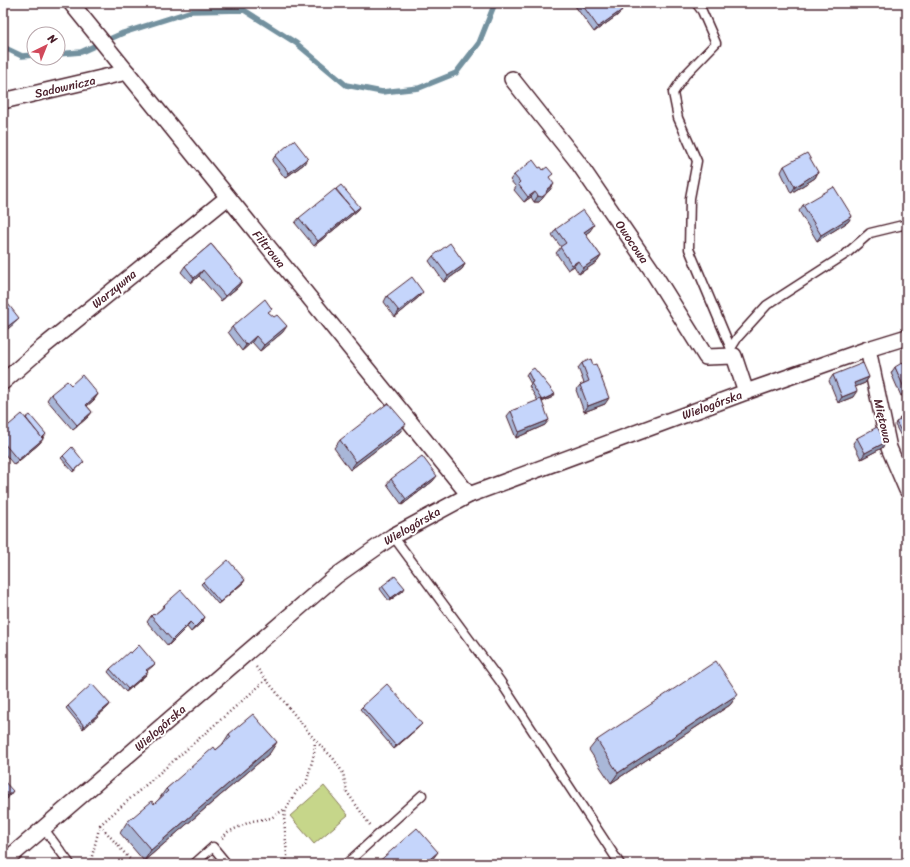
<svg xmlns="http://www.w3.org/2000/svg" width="910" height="867" font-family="Sriracha,sans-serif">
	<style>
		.green { fill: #c6d68a; stroke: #887a5a }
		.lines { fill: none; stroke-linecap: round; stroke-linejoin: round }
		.stream { stroke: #73919f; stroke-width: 5.5 }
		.service-casing { stroke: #4a1f2b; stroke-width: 11 }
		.minor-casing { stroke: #4a1f2b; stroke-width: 18 }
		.path { stroke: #4a1f2b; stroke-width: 2.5; stroke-dasharray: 1 3; stroke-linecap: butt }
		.service { stroke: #fff; stroke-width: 8 }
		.minor { stroke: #fff; stroke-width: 15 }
		.wall { fill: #a9b7d8; stroke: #4a1f2b }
		.shaded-wall { fill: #8a95b0; stroke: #4a1f2b }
		.building { fill: #c5d5fb; stroke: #4a1f2b }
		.labels { text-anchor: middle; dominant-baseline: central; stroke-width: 4; stroke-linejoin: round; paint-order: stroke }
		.street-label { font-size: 12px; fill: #4a1f2b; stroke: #fff }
	</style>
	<rect width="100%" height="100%" fill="#fff"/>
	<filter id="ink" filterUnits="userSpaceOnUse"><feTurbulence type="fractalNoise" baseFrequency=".025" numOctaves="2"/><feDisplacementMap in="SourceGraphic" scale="8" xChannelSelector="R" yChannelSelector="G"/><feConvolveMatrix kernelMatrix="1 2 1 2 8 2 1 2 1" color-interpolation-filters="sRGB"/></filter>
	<g filter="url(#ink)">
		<polygon class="green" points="324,786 348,815 314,844 290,816"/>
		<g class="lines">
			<g class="stream">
				<polyline points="3,47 22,56 34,55"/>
				<polyline points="58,54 81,52 123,33 192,11 244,10 296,43 346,85 382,92 419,88 456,73 479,43 495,3"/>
			</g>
			<defs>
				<g id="service">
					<polyline points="696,3 702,11 716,43 685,75 673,93 678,118 697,161 690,198 689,249 734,356"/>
					<polyline points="731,348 738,337 767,305 846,254 870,233 907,224"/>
					<polyline points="393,536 500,681 620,864"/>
					<polyline points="44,829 70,864"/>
					<polyline points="194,864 213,847 227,864"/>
					<polyline points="346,864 422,795"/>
				</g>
				<g id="minor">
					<polyline points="71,3 469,495"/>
					<polyline points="512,79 577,161 651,269 706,357 734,356 746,392"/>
					<polyline points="3,101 127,72"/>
					<polyline points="868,349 889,448 907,490"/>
					<polyline points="3,382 43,347 227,198"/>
					<polyline points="3,863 336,576 393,536 469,495 746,392 868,349 907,337"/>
				</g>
			</defs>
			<use href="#service" class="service-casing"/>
			<use href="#minor" class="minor-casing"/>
			<g class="path">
				<polyline points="256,667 315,740 333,758 343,773 347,792 370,825"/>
				<polyline points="100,825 134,864"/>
				<polyline points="222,838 228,832 252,821 271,818 285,809"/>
				<polyline points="90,864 100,825 266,680"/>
				<polyline points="286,864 287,856 284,818 286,809 297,791 306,784 314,754 315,741"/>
			</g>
			<use href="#service" class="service"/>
			<use href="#minor" class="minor"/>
		</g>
		<g class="wall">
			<polygon points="577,3 617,3 618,15 594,32 575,6"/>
			<polygon points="664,3 675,3 667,8"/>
			<polygon points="275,156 304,164 285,178 272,161"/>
			<polygon points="784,166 818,172 815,178 791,193 781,172"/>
			<polygon points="539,168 550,179 550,190 546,193 542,199 539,202 534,202 531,197 524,202 514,190 516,187 510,180 514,175"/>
			<polygon points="803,205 852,216 848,222 817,241 799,211"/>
			<polygon points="360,207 358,210 314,246 295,223 299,218"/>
			<polygon points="556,229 590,231 585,234 601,256 597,262 579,274 574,266 568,270 556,253 561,247 552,235"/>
			<polygon points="211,244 242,281 238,287 221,301 199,276 191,283 181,272 185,266"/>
			<polygon points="433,256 465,264 462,269 444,282 429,261"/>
			<polygon points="387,296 419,297 395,317 384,302"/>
			<polygon points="269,313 283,332 260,351 252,342 242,351 228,332 232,327"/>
			<polygon points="582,363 605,404 584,412 576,390 580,385 584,383 578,368"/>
			<polygon points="895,367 907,393 901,396 891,373"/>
			<polygon points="528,372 553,397 542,402 545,425 516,438 507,416 511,411 538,401 529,386 531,384 526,375"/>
			<polygon points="833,375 869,377 865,383 855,387 853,397 838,403 829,381"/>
			<polygon points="51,394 98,394 94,400 87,406 92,412 88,417 73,430 47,400"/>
			<polygon points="901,417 906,417 907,441 904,442 895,425 896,422 900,421 899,419"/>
			<polygon points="26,418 46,434 43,438 43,439 39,444 14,465 3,452 3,430"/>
			<polygon points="400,432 350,470 334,448 340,440"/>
			<polygon points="857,438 886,442 882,448 861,459 853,443"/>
			<polygon points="63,456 82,464 73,472 61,458"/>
			<polygon points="391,479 433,481 402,505 387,484"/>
			<polygon points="203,582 243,583 218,604 201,584"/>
			<polygon points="382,586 403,591 389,601 380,589"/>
			<polygon points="164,605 205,617 201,623 191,632 187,627 168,646 147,622 151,616 154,615 161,609"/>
			<polygon points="131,653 155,664 153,666 147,671 146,675 126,692 108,672 110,669"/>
			<polygon points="738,694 730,705 611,783 589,750 597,740"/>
			<polygon points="110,704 108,707 83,729 66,708 68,706"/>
			<polygon points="362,707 422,724 420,726 394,749 360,709"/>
			<polygon points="229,734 270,753 144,861 120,833 127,822 154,804 159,799 166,789 222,745"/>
		</g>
		<g class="shaded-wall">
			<polygon points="671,3 675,3 667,8"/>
			<polygon points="622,10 618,15 594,32 598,27"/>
			<polygon points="308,158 304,164 285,178 289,173"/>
			<polygon points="818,172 815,178 791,193 795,187"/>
			<polygon points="554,184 550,190 543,196 547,190"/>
			<polygon points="535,192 531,197 524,202 528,197"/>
			<polygon points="546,194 542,199 539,202 534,202 538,196"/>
			<polygon points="360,207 358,210 314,246 318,241 354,211"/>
			<polygon points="852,216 848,222 817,241 821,235"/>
			<polygon points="594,225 590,231 580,238 584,232"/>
			<polygon points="601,256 597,262 579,274 583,268"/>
			<polygon points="578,261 574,266 568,270 572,265"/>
			<polygon points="465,264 462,269 444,282 448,276"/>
			<polygon points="203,270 199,276 191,283 194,278"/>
			<polygon points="242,281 238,287 221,301 225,296"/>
			<polygon points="423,292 419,297 395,317 399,311"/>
			<polygon points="19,318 15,323 3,333 3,330"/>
			<polygon points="287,326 283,332 260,351 264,345"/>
			<polygon points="256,336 252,342 242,351 246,345"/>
			<polygon points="869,377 865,383 850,389 854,383"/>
			<polygon points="907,389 907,393 901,396 905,390"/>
			<polygon points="857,391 853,397 838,403 842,397"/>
			<polygon points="98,394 94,400 82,410 86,405"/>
			<polygon points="555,394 553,397 539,403 541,401"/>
			<polygon points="609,398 605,404 584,412 588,406"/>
			<polygon points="92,412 88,417 73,430 77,425"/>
			<polygon points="549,420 545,425 516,438 519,432"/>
			<polygon points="406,424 400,432 350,470 356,462"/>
			<polygon points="43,439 39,444 14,465 18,460"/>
			<polygon points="886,442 882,448 861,459 865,453"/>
			<polygon points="437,476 433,481 402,505 406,499"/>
			<polygon points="245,580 243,583 218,604 220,602"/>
			<polygon points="405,588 403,591 389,601 391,598"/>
			<polygon points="205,617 201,623 191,632 195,627"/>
			<polygon points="190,622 187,627 168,646 172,640"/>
			<polygon points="148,672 146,675 126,692 128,689"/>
			<polygon points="738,694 730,705 611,783 618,773"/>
			<polygon points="110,704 108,707 83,729 84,726"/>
			<polygon points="422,724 420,726 394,749 396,746"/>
			<polygon points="277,742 270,753 144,861 151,850"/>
			<polygon points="13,791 7,799 3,802 3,799"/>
			<polygon points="438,852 432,860 427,864 424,864"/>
		</g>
		<g class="building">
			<polygon points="581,3 617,3 622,10 598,27"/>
			<polygon points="294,140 308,158 289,173 275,156"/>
			<polygon points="807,153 818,172 795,187 784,166"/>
			<polygon points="533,160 539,168 541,167 543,170 547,167 553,174 549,177 554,184 547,190 546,194 542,197 538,196 535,192 528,197 518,184 520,182 514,175"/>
			<polygon points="341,185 360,207 352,213 354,211 336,189"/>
			<polygon points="834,187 852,216 821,235 803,205"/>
			<polygon points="335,189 354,211 318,241 299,218"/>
			<polygon points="583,210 594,225 584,232 601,256 583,268 578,261 572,265 560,247 566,243 556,229"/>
			<polygon points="450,243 465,264 448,276 433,256"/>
			<polygon points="211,244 242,281 225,296 203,270 194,278 185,266"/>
			<polygon points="412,277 423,292 399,311 387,296"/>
			<polygon points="265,299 272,309 268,312 274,317 277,315 287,326 264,345 256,336 246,345 232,327"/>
			<polygon points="5,300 19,318 3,330 3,301"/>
			<polygon points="591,359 593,365 596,364 609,398 588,406 580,385 589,381 582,363"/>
			<polygon points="905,361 907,361 907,389 905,390 895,367"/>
			<polygon points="863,363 869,377 854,383 857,391 842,397 833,375"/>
			<polygon points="534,368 555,394 542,400 541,399 531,383 533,382 528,372"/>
			<polygon points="82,375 98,394 86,405 92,412 77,425 51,394 67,381 71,385"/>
			<polygon points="541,399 549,420 519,432 511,411"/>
			<polygon points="388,403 406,424 356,462 340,440"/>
			<polygon points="22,414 43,439 18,460 3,442 3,430"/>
			<polygon points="30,415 46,434 42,438 26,418"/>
			<polygon points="905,415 906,417 907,417 907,439 906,440 896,422 902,419 901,417"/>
			<polygon points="877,427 886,442 865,453 857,438"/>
			<polygon points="72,447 84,462 75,470 63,456"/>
			<polygon points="422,456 437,476 406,499 391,479"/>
			<polygon points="228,560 245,580 220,602 203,582"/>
			<polygon points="395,576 405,588 391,598 382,586"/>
			<polygon points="181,590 205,617 195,627 190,622 172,640 151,616 153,614 154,615 165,606 164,605"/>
			<polygon points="139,645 155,664 146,670 148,672 128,689 110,669 129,652 131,653"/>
			<polygon points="716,661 738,694 618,773 597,740"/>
			<polygon points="92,684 110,704 84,726 68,706"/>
			<polygon points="387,684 422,724 396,746 362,707"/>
			<polygon points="253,714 277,742 151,850 127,822 152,801 154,804 168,791 166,789 214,747 216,750 231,737 229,734"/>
			<polygon points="3,780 13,791 3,799"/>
			<polygon points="417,828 438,852 424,864 376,864"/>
			<polygon points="209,861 212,864 205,864"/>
		</g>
	</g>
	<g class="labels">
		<g class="street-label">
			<text transform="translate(65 87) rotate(-13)">Sadownicza</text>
			<text transform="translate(632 242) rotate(56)">Owocowa</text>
			<text transform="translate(269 249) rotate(51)">Filtrowa</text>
			<text transform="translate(114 289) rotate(-39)">Warzywna</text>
			<text transform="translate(712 405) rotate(-20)">Wielogórska</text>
			<text transform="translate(883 421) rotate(77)">Miętowa</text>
			<text transform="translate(412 526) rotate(-30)">Wielogórska</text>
			<text transform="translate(160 728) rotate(-41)">Wielogórska</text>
		</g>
	</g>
	<rect width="910" height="867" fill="none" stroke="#fff" stroke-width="16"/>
	<rect x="8" y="8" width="894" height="851" fill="none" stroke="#4a1f2b" stroke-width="1.5" filter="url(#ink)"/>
	<g transform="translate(46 46) rotate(43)"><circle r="19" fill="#ffffff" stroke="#b7a5aa"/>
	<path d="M0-3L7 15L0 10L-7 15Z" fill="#d1495b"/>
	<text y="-6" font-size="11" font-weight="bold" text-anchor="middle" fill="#4a1f2b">N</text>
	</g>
</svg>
